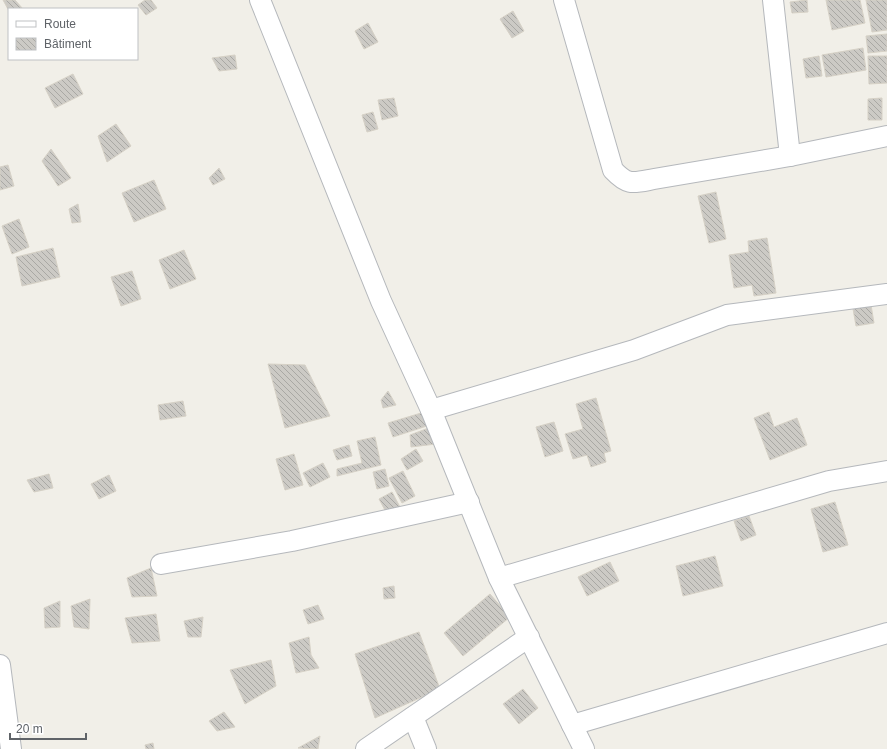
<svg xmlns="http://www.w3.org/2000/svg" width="887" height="749" font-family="Arial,sans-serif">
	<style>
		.building { fill: url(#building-back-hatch); stroke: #d6d1c6 }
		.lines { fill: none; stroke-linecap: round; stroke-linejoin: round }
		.street-casing { stroke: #b5b8bc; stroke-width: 22 }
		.street { stroke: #fff; stroke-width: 20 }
	</style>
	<defs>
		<pattern id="building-back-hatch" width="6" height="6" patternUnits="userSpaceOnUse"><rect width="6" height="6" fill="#cccac5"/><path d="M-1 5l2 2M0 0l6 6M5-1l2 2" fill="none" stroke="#a9a8a4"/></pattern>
	</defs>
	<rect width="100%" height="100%" fill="#f1efe8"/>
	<g class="building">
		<polygon points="3,0 15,0 23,9 9,9 9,11"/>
		<polygon points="145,0 151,0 157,8 146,15 138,5"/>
		<polygon points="807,0 808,12 792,13 790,2"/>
		<polygon points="826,0 860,0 865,23 832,30"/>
		<polygon points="866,0 887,0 887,30 872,32"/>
		<polygon points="513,11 524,31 512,38 500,19"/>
		<polygon points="368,23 378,42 364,49 355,31"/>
		<polygon points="887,34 887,51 868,53 866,36"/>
		<polygon points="863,48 866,70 826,77 822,55"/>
		<polygon points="235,55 237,69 219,71 212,58"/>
		<polygon points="819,56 822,76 806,78 803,59"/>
		<polygon points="868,56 887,56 887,83 869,84"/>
		<polygon points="73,74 83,94 55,108 45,88"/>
		<polygon points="394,98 398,116 382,120 378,100"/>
		<polygon points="882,98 882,120 868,120 868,99"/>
		<polygon points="373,112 378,129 367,132 362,115"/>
		<polygon points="116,124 131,146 107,162 98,136"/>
		<polygon points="51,149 71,178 58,186 42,161"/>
		<polygon points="8,165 14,186 0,190 0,167"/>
		<polygon points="219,168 225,179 213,185 209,178"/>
		<polygon points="154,180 166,209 134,222 122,193"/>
		<polygon points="716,192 726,239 709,243 698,196"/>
		<polygon points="78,204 81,222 72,223 69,209"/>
		<polygon points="19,219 29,247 12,254 2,226"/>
		<polygon points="767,238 776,293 754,296 752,285 734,288 729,255 749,252 748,241"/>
		<polygon points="53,248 60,277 22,286 16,257"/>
		<polygon points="184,250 196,279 170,289 159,260"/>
		<polygon points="132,271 141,299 121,306 111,277"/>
		<polygon points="870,299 874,323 856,326 852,303"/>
		<polygon points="268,364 305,365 330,416 285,428"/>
		<polygon points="388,391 396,405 383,408 381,400"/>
		<polygon points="596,398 611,451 604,453 606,462 591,467 587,455 573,459 565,434 583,429 576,404"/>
		<polygon points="183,401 186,416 160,420 158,405"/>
		<polygon points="431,410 436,423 393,437 388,423"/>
		<polygon points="769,412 774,427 797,418 807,445 770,460 754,418"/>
		<polygon points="554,422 563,451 545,457 536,427"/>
		<polygon points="434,426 436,444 411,447 410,435"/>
		<polygon points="375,437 381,465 337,476 337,469 362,463 357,441"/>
		<polygon points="349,445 352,456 337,460 333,450"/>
		<polygon points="416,449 423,461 407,470 401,459"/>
		<polygon points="294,454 303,485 285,490 276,459"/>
		<polygon points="323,463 330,477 310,487 303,473"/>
		<polygon points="385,469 389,486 377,489 373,472"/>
		<polygon points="403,471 415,496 402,503 389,478"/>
		<polygon points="49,474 53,488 34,492 27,480"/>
		<polygon points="109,475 116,491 99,499 91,484"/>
		<polygon points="392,492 400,507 387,514 379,499"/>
		<polygon points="835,502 848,545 823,552 811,509"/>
		<polygon points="749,516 756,535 741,541 734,521"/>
		<polygon points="715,556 723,586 683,596 676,566"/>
		<polygon points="610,562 619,581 587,596 578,577"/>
		<polygon points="151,568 157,596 132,597 127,578"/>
		<polygon points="394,586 395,598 384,599 383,588"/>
		<polygon points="490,594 510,617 463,656 444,633"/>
		<polygon points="90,599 89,629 74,627 71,606"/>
		<polygon points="60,601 60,627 45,628 44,608"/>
		<polygon points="318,605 324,619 308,624 303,610"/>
		<polygon points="156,614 160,641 132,643 125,618"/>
		<polygon points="203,617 201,637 188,637 184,621"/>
		<polygon points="419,632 440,689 375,718 355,654"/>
		<polygon points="309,637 311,655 319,668 296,673 289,643"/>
		<polygon points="271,660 276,686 245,704 230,670"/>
		<polygon points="523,689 538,708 519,724 503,704"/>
		<polygon points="224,712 235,727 217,731 209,721"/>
		<polygon points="320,736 318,749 298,748"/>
		<polygon points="153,743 154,749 146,749 145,745"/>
	</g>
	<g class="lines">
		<defs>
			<g id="street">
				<polyline points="260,0 381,301 431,410 499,578 584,749"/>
				<path d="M564,0L613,170C628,186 633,183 654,179L790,156L887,136"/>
				<polyline points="773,0 790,156"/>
				<polyline points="431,410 634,350 727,315 887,294"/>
				<polyline points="161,564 292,541 469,502"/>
				<polyline points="499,578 829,481 887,471"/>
				<polyline points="0,665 11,749"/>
				<polyline points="413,717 426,749"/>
				<polyline points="572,725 887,633"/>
				<polyline points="366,749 529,637"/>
			</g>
		</defs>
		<use href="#street" class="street-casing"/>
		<use href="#street" class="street"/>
	</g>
	<rect x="8" y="8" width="130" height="52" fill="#ffffff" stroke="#bfc1c3"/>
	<rect x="16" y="21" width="20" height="6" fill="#ffffff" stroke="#bfc1c3"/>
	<text x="44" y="28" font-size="12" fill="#5f6368">Route</text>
	<rect x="16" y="38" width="20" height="12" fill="url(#building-back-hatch)" stroke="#bfc1c3"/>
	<text x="44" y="48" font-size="12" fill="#5f6368">Bâtiment</text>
	<path d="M10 733v6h76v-6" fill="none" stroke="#5f6368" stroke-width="2"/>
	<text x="16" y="733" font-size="12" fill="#5f6368" stroke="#ffffff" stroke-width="3" paint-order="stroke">20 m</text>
</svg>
